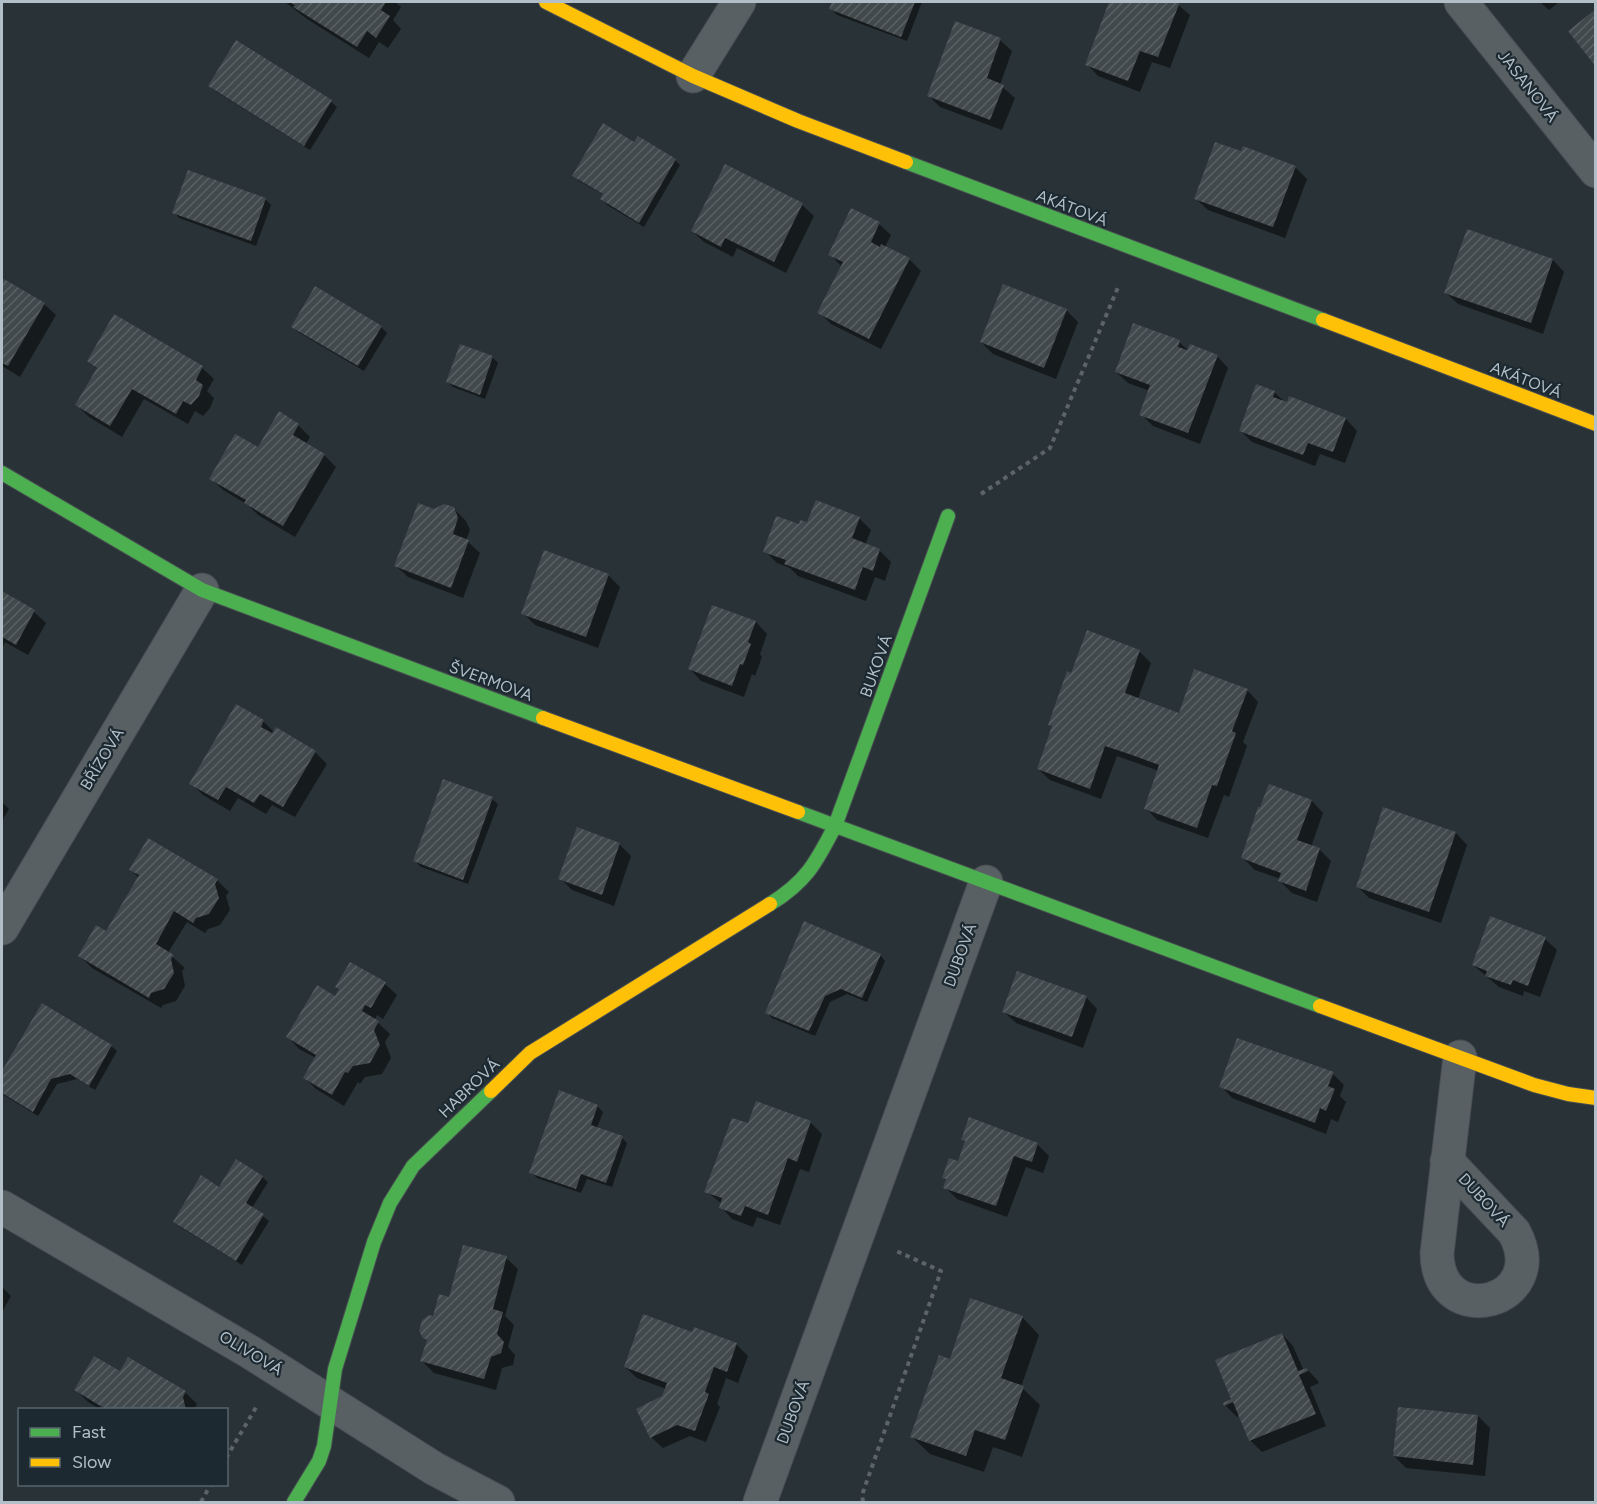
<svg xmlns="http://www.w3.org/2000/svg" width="1597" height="1504" font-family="Figtree,sans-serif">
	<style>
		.shadow { fill: #0007 }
		.building { fill: url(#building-hatch) }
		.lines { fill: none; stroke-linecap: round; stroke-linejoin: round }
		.street-casing { stroke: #474d51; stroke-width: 35 }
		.fast-casing { stroke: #474d51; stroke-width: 16 }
		.slow-casing { stroke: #474d51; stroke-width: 16 }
		.path { stroke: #5c6468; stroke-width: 4; stroke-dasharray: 4.5 4.5; stroke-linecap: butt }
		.street { stroke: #596064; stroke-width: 33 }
		.fast { stroke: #4caf50; stroke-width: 14 }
		.slow { stroke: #ffc107; stroke-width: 14 }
		.labels { text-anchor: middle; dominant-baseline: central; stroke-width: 4.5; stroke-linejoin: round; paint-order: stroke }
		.street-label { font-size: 16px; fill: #b2bfc8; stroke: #1c2931 }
	</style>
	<defs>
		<pattern id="building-hatch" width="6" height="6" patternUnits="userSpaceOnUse" patternTransform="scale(1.5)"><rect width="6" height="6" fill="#41494c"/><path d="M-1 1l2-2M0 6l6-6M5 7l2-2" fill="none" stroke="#5a6164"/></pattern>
	</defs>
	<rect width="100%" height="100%" fill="#293236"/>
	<g class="shadow">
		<polygon points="285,2 395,2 401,7 393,20 401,29 388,48 379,42 369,58 307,19"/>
		<polygon points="834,2 922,2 907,41 837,15 831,9"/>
		<polygon points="1110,2 1175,2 1190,15 1170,68 1152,62 1140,92 1098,76 1087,64"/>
		<polygon points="1540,2 1559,2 1549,10"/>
		<polygon points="956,23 1000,40 1012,51 1000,85 1015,98 1002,130 940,107 928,95"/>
		<polygon points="236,42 331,102 337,107 310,150 215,91 209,86"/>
		<polygon points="635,144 675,160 680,165 644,227 607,205 602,199 604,195 579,181 574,176"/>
		<polygon points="1242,153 1295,167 1307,179 1285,238 1208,210 1196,199"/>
		<polygon points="726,166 802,205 814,216 786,273 737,248 733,257 704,242 692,231"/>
		<polygon points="189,172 266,200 271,205 256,246 179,218 174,212"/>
		<polygon points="852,210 879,224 891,235 885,247 909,259 921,271 881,349 831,324 819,312 842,267 830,254"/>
		<polygon points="1468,231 1553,260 1564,272 1543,334 1458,304 1446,293"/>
		<polygon points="4,281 44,304 56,315 20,377 2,366 2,285"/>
		<polygon points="1004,286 1067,311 1078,322 1056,379 993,354 981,342"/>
		<polygon points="316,288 381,327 387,333 364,371 298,332 293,327"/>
		<polygon points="1179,342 1189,351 1217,356 1228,368 1200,444 1153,426 1141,414 1150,391 1128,383 1116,372"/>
		<polygon points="492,357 498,363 485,399 453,387 448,382"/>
		<polygon points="89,361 202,368 214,379 207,391 214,398 210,408 203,416 195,411 188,424 144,399 122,437 89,417 77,405 98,370"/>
		<polygon points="1274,392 1286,403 1346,419 1357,431 1345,463 1320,454 1315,466 1252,442 1240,430"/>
		<polygon points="298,425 310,437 306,444 324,455 336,467 295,537 258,515 248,505 223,490 211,479"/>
		<polygon points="454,509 466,521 470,530 466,540 480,553 463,598 408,577 396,566 434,511"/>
		<polygon points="859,518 871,530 865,545 880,551 891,562 885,581 875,577 866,601 798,576 790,568 777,563 765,551 800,526"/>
		<polygon points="545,552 609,576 620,587 598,648 535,625 523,613"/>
		<polygon points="2,592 34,612 46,623 28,655 5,642 2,649"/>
		<polygon points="756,622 767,634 760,654 762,657 755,676 752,674 744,697 701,681 690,669"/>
		<polygon points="1139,651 1151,663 1138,699 1179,715 1247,690 1258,702 1243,742 1247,746 1229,797 1224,795 1208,838 1157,820 1146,808 1159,771 1117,756 1101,799 1050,780 1038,769 1053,728 1049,724 1072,675"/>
		<polygon points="237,706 263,721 274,732 315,752 327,764 295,817 272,805 266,814 238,798 230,811 203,795 191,783"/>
		<polygon points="1269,786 1312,801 1323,813 1311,847 1320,850 1331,861 1317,902 1292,893 1280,881 1281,879 1255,870 1243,858"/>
		<polygon points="492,799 498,804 468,884 421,867 415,861"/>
		<polygon points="2,802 9,809 2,821"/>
		<polygon points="1384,809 1456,833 1467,845 1441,923 1369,898 1358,887"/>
		<polygon points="148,840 217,880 229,892 226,896 230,910 220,925 208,929 205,933 187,922 168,953 185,968 182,971 185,986 176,1001 163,1005 161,1008 92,968 80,956 107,933 139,878 131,870"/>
		<polygon points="619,844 631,856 614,906 572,890 560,878"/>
		<polygon points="1545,939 1557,950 1540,997 1524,991 1523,996 1499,987 1473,965"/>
		<polygon points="880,955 885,961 867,1002 847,994 830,1002 815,1036 772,1018 767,1013"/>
		<polygon points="350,964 385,984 397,995 383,1019 377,1015 375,1020 390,1034 385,1042 391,1058 382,1074 365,1077 360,1084 358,1082 344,1106 316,1089 305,1078 316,1058 299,1049 288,1037 336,998 340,990 337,987"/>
		<polygon points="1086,997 1097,1009 1083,1048 1016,1023 1004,1012"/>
		<polygon points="42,1005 111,1046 117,1051 95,1090 77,1079 57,1084 38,1116 2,1094 2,1074"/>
		<polygon points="1333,1074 1344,1085 1340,1096 1346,1102 1338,1122 1331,1119 1326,1134 1232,1098 1221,1086"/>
		<polygon points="757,1103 811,1123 822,1134 809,1172 800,1169 780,1225 757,1217 753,1227 732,1219 721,1207 722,1204 706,1191 749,1125"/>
		<polygon points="597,1106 603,1112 597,1128 622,1138 627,1143 612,1187 587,1179 581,1193 537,1178 531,1172"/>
		<polygon points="962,1140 1037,1144 1049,1156 1043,1173 1026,1167 1007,1217 957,1199 945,1187 947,1181 943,1177 959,1163 966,1143"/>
		<polygon points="262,1177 268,1182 252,1208 269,1221 242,1265 180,1227 174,1222 220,1189"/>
		<polygon points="506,1258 518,1269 505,1316 514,1325 508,1347 515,1355 513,1365 502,1368 496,1390 434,1373 422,1361 428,1341 424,1338 434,1318 450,1299"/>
		<polygon points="2,1287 11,1296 2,1312"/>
		<polygon points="1022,1317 1039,1335 1021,1387 1040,1405 1022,1457 993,1447 984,1472 930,1454 912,1437 951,1361"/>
		<polygon points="693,1334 736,1344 748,1356 738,1383 726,1378 717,1404 720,1407 706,1442 690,1436 663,1448 651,1437 666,1389 637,1378 625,1367"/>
		<polygon points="1282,1334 1293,1346 1304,1371 1307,1369 1318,1381 1319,1383 1310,1387 1326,1426 1262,1452 1250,1440 1240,1415 1237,1417 1225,1405 1233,1400"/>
		<polygon points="129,1359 185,1392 197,1404 194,1410 101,1410 88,1402 76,1390 121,1373"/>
		<polygon points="1478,1416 1490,1428 1485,1476 1406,1468 1394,1456"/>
	</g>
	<g class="building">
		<polygon points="289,2 386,2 381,10 390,16 376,38 367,31 357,47 293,7 295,5"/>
		<polygon points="832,2 915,2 901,37 829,9"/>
		<polygon points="1109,2 1180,2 1158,57 1140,51 1128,81 1085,65"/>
		<polygon points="1596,9 1596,67 1568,31"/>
		<polygon points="955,21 1001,38 987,78 1004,85 990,120 927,96"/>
		<polygon points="236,40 332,100 304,146 208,86"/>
		<polygon points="603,123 634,142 638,136 676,159 639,223 600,199 603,194 572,176"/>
		<polygon points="1215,142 1241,151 1243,146 1296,166 1273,227 1194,199"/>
		<polygon points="725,164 803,203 774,262 725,238 721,247 691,231"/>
		<polygon points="188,170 266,198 251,241 172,213"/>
		<polygon points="851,208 880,222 871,242 880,247 881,244 910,258 869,339 817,313 843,262 828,255"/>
		<polygon points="1467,229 1553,259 1531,323 1444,293"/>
		<polygon points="4,279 45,303 8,366 2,363 2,282"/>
		<polygon points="1003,284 1067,309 1044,368 980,342"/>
		<polygon points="315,286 382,326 358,366 291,327"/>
		<polygon points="114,314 203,366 196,380 203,385 199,396 191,405 183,401 176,414 132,389 110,426 75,405 97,368 87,361"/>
		<polygon points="1133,323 1180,340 1178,347 1187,350 1190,344 1218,355 1188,433 1139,415 1150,385 1115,372"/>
		<polygon points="460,344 493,356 480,395 446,382"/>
		<polygon points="1256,384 1275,391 1273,397 1287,402 1289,396 1346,418 1333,452 1308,443 1303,455 1239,431"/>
		<polygon points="279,411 299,424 293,435 325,454 283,526 244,503 246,500 209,479 235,434 258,447"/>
		<polygon points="816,500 860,517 852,538 880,549 873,571 863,567 855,590 784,564 786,560 763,552 776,516 799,524 800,520 807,522"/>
		<polygon points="418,503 434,509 444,504 454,507 458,518 453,534 469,540 451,588 394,566"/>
		<polygon points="544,550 609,574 586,637 521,614"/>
		<polygon points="2,591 35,610 16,645 2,637"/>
		<polygon points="712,605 756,621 748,642 751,644 743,665 740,664 732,686 688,669"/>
		<polygon points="1087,630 1140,650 1125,693 1179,713 1194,669 1248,689 1232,731 1236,733 1217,786 1212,785 1197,828 1144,809 1159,765 1132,755 1105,746 1090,789 1037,769 1052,726 1048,725 1067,671 1071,673"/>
		<polygon points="236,704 264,720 261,727 272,733 276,727 316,751 283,807 260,794 254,803 226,787 218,800 189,784"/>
		<polygon points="443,779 493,797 463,880 413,861"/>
		<polygon points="1269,784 1312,800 1297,840 1320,848 1306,891 1278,881 1281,873 1241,858 1258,807 1260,807"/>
		<polygon points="1383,807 1456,832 1429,912 1356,887"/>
		<polygon points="577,827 620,843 602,895 558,879"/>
		<polygon points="148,838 218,879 215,884 219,898 209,914 196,918 193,923 174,911 156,944 174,955 171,959 174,973 164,989 151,993 149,998 78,956 96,925 106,931 139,875 129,870"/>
		<polygon points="1490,916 1546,937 1528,986 1513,980 1511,985 1485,976 1487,971 1472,965"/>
		<polygon points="804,921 881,954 862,998 841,989 825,996 809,1031 765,1013"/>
		<polygon points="350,962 386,982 371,1008 365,1005 362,1011 379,1021 374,1030 380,1045 370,1063 353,1066 348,1073 345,1072 332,1095 303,1078 316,1055 286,1037 317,985 335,996 339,989 335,987"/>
		<polygon points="1017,971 1087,996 1072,1037 1002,1012"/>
		<polygon points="42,1003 112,1045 89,1086 70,1074 51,1079 33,1112 2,1093 2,1071"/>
		<polygon points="1237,1038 1334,1072 1328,1086 1335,1089 1326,1111 1320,1108 1315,1123 1219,1087"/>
		<polygon points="559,1090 598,1105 591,1125 623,1136 606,1183 581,1174 576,1189 529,1173"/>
		<polygon points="756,1101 811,1121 797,1162 788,1158 768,1215 745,1206 741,1216 719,1208 722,1198 704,1192 732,1118 748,1123"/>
		<polygon points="969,1117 1038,1143 1032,1162 1014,1156 996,1206 943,1188 946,1179 942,1178 949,1158 958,1161 965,1141 961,1140"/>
		<polygon points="236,1159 263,1176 246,1203 264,1214 236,1261 173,1222 201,1175 219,1187"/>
		<polygon points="463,1245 507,1256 493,1309 503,1312 497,1334 504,1342 501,1353 491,1357 484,1379 420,1361 427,1340 423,1338 419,1331 422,1320 429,1315 433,1316 439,1294 449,1297"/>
		<polygon points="970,1298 1023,1316 1001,1378 1024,1386 1005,1440 975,1430 966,1456 910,1437 939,1355 950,1359"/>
		<polygon points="643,1314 692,1332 694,1327 737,1343 727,1372 714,1367 705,1392 709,1394 695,1431 677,1425 650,1438 636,1409 662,1396 667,1383 624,1367"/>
		<polygon points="1282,1333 1298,1371 1307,1368 1308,1371 1299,1375 1316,1414 1249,1441 1233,1402 1224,1406 1223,1403 1231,1399 1215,1360"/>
		<polygon points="94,1356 120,1371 128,1357 186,1391 183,1397 186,1410 107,1410 74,1390"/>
		<polygon points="1398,1407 1478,1415 1473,1465 1393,1456"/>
	</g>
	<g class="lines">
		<defs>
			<g id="street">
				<polyline points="1461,2 1596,171"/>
				<polyline points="693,76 739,2"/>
				<polyline points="2,928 202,590"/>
				<path d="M1447,1161L1514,1232C1553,1303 1438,1333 1437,1253L1460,1057"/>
				<polyline points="2,1207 250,1352 435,1469 498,1502"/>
				<polyline points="760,1502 986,882"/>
			</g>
			<g id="fast">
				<polyline points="906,162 1323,320"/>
				<polyline points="2,473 202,590 543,718"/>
				<polyline points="798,812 1320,1006"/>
				<path d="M770,904C806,882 816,863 835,826L948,516"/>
				<polyline points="294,1502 319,1461 324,1446 335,1369 374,1242 390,1203 413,1166 491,1091"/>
			</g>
			<g id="slow">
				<polyline points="546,2 693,76 798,121 906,162"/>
				<polyline points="1323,320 1596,424"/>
				<polyline points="543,718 798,812"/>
				<polyline points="1320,1006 1534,1085 1568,1094 1596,1098"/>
				<polyline points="491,1091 530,1053 770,904"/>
			</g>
		</defs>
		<use href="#street" class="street-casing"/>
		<use href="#fast" class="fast-casing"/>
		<use href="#slow" class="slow-casing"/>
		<g class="path">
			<polyline points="981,494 1050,448 1119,285"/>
			<polyline points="226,1458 258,1404"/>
			<polyline points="201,1502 211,1484"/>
			<polyline points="863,1502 862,1495 941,1271 894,1250"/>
		</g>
		<use href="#street" class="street"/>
		<use href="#fast" class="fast"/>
		<use href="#slow" class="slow"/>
	</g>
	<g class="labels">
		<g class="street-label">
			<text transform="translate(1528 86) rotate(52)">JASANOVÁ</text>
			<text transform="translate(1072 208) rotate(21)">AKÁTOVÁ</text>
			<text transform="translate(1526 380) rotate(21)">AKÁTOVÁ</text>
			<text transform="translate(876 666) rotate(-70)">BUKOVÁ</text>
			<text transform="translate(491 681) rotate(20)">ŠVERMOVA</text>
			<text transform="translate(102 759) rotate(-59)">BŘÍZOVÁ</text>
			<text transform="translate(960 955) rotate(-70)">DUBOVÁ</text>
			<text transform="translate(469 1088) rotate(-44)">HABROVÁ</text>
			<text transform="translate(1484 1200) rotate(47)">DUBOVÁ</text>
			<text transform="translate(251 1353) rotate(31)">OLIVOVÁ</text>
			<text transform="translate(793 1412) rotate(-70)">DUBOVÁ</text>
		</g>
	</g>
	<rect width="1597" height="1504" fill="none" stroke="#b2bfc8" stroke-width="6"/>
	<rect x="18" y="1408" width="210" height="78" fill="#1c2931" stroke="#58656d" stroke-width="1.5"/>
	<rect x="30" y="1428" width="30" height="9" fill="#4caf50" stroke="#58656d" stroke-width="1.5"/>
	<text x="72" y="1438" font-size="18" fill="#b2bfc8">Fast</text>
	<rect x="30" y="1458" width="30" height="9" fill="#ffc107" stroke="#58656d" stroke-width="1.5"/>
	<text x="72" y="1468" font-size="18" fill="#b2bfc8">Slow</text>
</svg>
